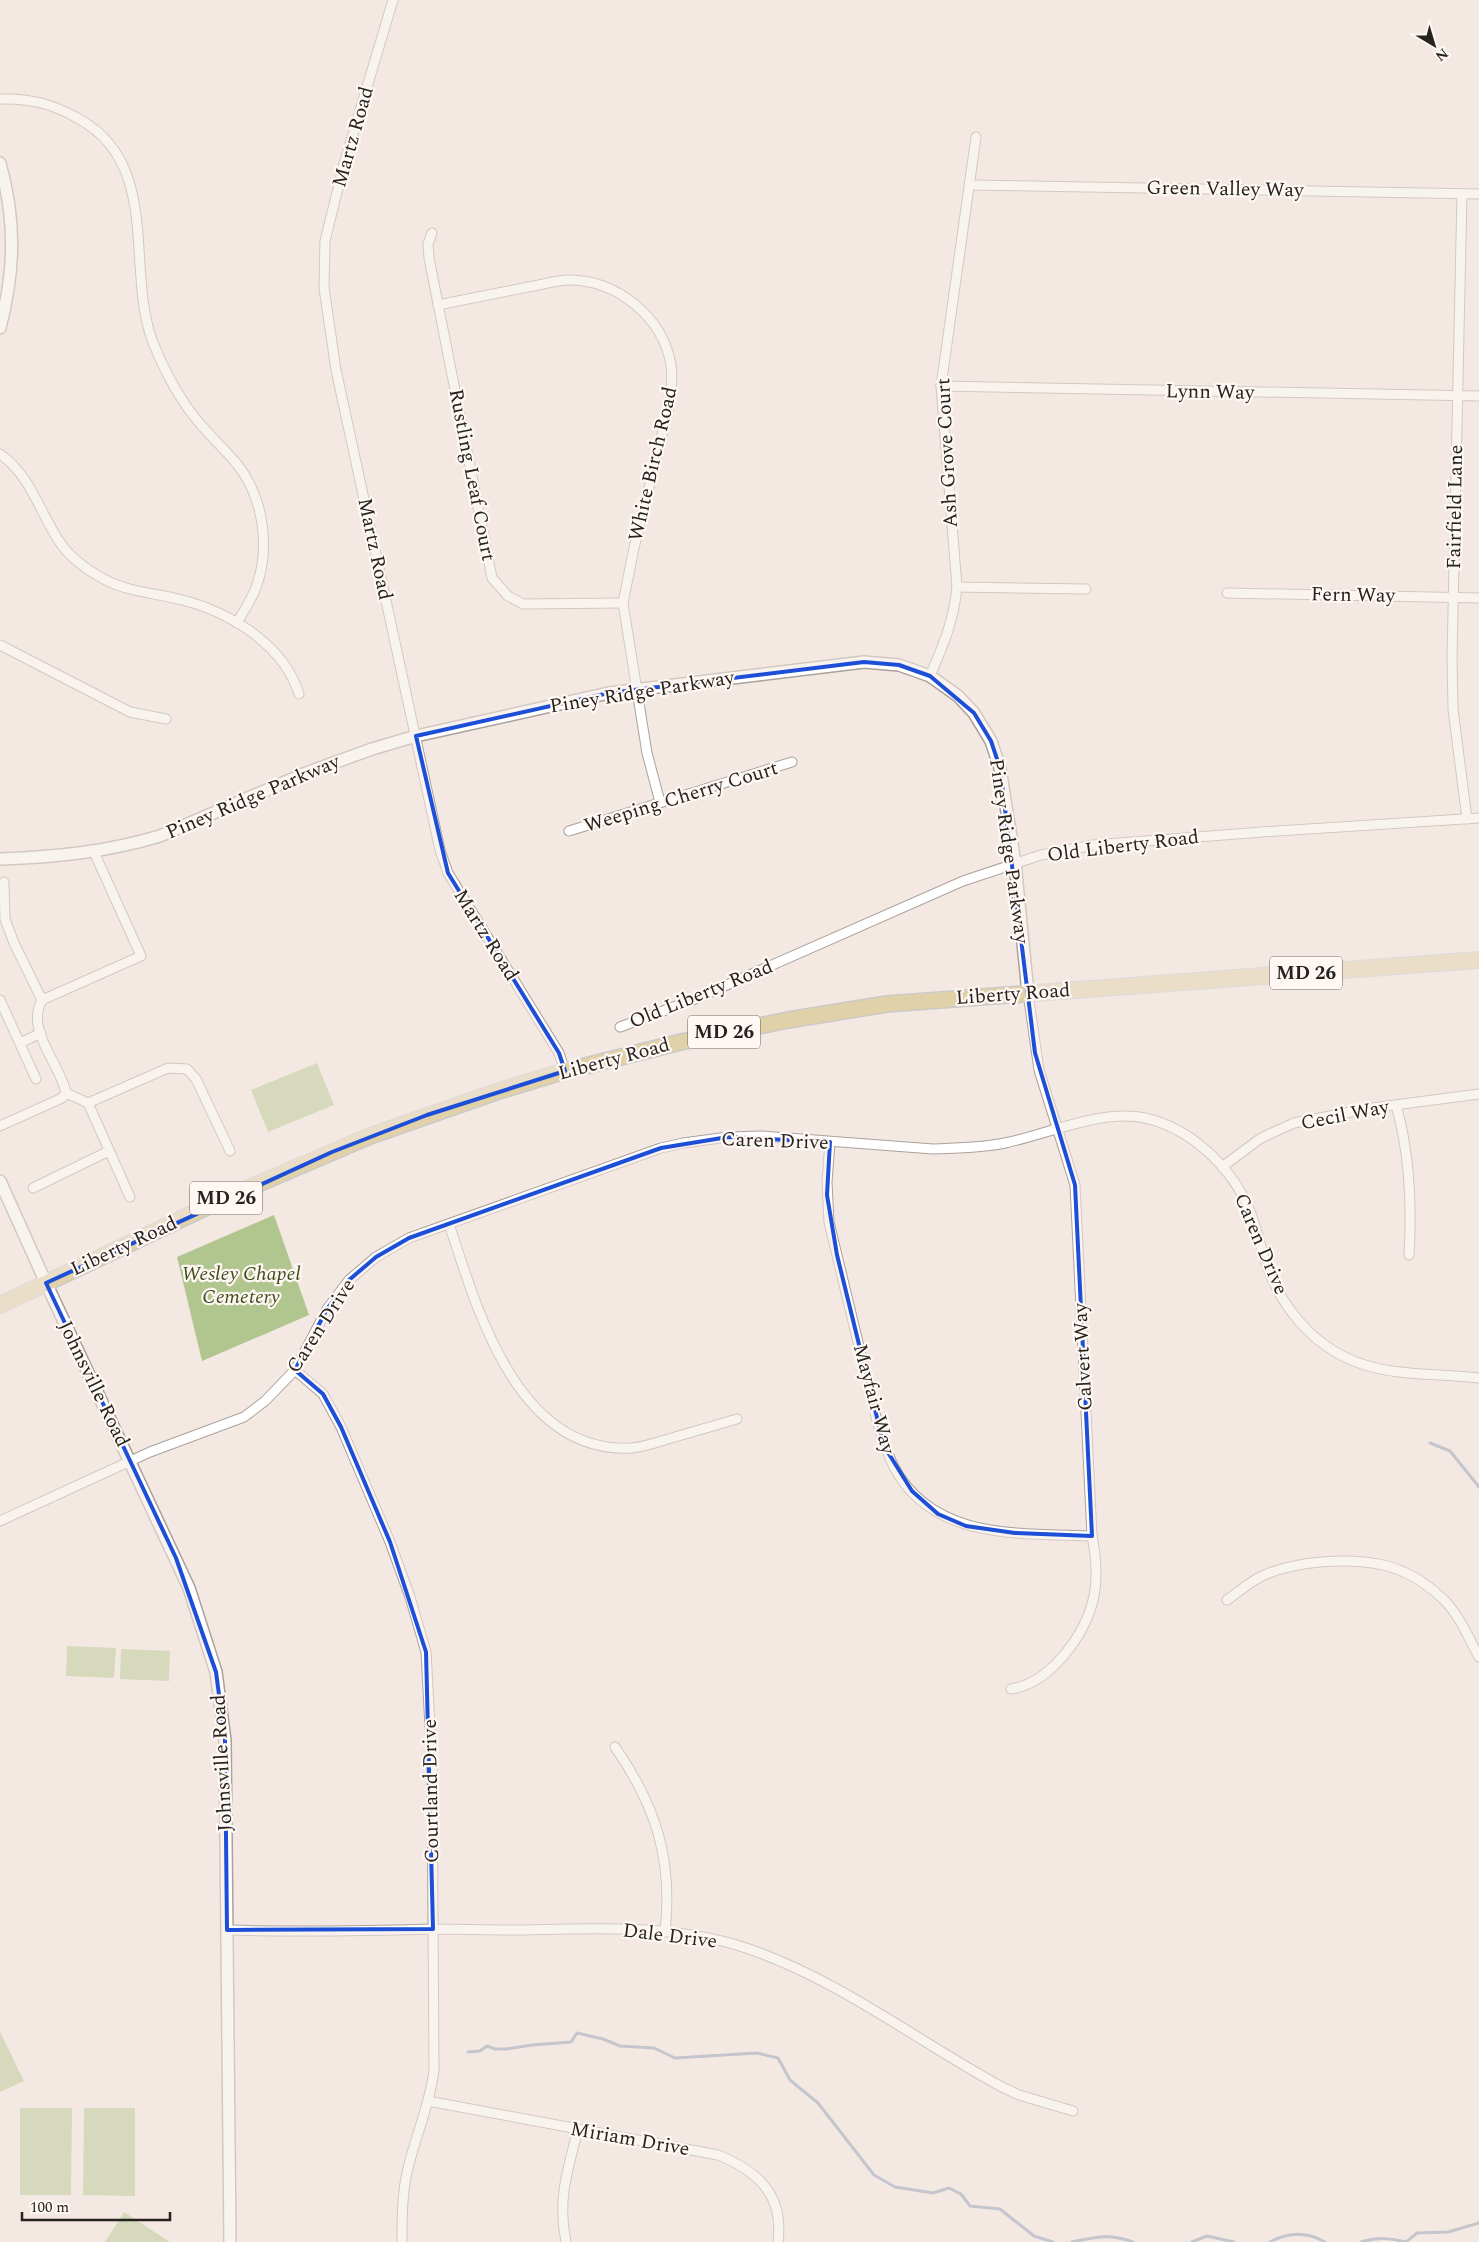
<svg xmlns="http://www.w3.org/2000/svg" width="1479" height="2242" font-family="Spectral,serif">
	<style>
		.green { fill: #b1c58e }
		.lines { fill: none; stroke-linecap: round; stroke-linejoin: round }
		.stream { stroke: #8c99b4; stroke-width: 3 }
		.minor-casing { stroke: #aba19a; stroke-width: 11 }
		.tertiary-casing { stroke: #aba19a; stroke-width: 14 }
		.primary-casing { stroke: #cbcac9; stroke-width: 18 }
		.minor { stroke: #fff; stroke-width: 9 }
		.tertiary { stroke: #fff; stroke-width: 11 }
		.primary { stroke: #e0d1a9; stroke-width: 15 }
		.marked { fill: none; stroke: #1d4ed8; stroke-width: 4; stroke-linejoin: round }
		.labels { text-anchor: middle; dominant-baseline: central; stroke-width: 4.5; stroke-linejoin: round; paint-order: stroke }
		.shield { fill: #fef7f3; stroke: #67625f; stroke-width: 1 }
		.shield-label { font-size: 19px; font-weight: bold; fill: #26221f }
		.street-label { font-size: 20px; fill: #26221f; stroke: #fef7f3 }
		.park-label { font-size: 20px; font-style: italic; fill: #3d4d18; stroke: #fef7f3 }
	</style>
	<rect width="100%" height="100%" fill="#f4e9e2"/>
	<g class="green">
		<polygon points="317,1063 334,1105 268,1132 251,1090"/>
		<polygon points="274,1215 309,1315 202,1361 177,1257"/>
		<polygon points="67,1646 116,1648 114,1678 66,1676"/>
		<polygon points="121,1649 170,1651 169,1681 120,1679"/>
		<polygon points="0,2032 24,2081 0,2092"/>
		<polygon points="20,2108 72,2108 71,2195 20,2195"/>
		<polygon points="84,2108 135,2108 135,2196 83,2195"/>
		<polygon points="124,2212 170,2242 105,2242"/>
	</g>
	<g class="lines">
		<g class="stream">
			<polyline points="1430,1443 1450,1451 1479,1487"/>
			<polyline points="468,2052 480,2051 487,2046 495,2049 507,2049 532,2045 571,2042 577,2033 603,2039 620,2046 654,2048 675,2058 757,2053 778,2058 790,2080 818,2103 874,2175 895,2187 933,2193 949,2188 961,2194 970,2206 1000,2209 1034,2236 1053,2242"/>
			<path d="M1072,2242C1096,2237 1109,2233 1133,2242"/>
			<polyline points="1192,2242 1207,2236 1234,2242"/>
			<path d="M1270,2242C1288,2232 1306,2231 1325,2242"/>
			<path d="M1361,2242C1378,2237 1390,2238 1406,2242L1417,2233L1448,2232L1479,2223"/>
		</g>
		<defs>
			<g id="minor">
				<polyline points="393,0 344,164 325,241 324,288 336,370 440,850 448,873 559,1053 565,1071"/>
				<path d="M0,99C30,98 53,104 79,119C161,164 126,267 152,340C161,363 173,387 187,407C201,428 221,445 237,464C264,498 271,550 255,590C250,602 243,612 237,623"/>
				<polyline points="970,185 1479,194"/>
				<polyline points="1462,194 1452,657 1453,709 1467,819"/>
				<polyline points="432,233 428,244 429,258 492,578 508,596 523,604 623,603"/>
				<path d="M438,305C468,299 498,293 528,287C541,285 556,280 569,280C617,280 663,317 671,365C673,378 671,391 670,403L634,548L623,603L647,753L660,802"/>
				<polyline points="941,386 1479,396"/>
				<path d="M0,454C31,476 39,511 59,541C69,557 86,569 102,578C126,592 156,593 182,600C230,612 284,645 299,694"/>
				<polyline points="957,587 1086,589"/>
				<polyline points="1227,593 1479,598"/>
				<polyline points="0,645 130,712 166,719"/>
				<path d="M930,676C943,646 954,620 957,587L941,386L976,137"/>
				<polyline points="569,831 792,762"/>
				<polyline points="4,882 5,919 14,943 42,1000"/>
				<polyline points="0,1000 36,1079"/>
				<polyline points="620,1027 695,999 963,881 1041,855 1093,845 1262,832 1479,818"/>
				<polyline points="20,1043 41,1033"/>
				<path d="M66,1093C60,1063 25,1031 42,1000L141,956L94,852"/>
				<polyline points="66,1093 88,1103 130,1197"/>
				<polyline points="88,1103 168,1068 187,1069 196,1079 230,1151"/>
				<path d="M1396,1105C1410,1154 1412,1205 1409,1255"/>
				<polyline points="0,1126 62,1098 66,1093"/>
				<path d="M830,1142L827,1182L829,1222L876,1417C881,1434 886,1451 894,1467C933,1541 1021,1533 1092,1536"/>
				<polyline points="1222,1167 1261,1138 1294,1123 1372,1108 1479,1094"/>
				<polyline points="33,1188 109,1151"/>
				<path d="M449,1224C477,1309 517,1454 631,1448C646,1447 660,1441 675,1437C695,1431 716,1425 737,1419"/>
				<path d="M295,1370L323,1394L341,1427L390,1542L410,1597L426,1652L432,1765L434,2070C430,2104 416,2135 408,2168C402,2193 402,2217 402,2242"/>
				<path d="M0,1521L150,1452L244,1417L265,1401L295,1370L327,1309L349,1280L376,1257L409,1238L661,1148L683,1143L728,1137L761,1136L933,1149C957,1148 981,1148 1005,1143C1048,1134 1101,1109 1145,1118C1190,1128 1229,1165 1248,1206C1255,1223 1259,1240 1264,1257C1278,1303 1310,1344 1356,1362C1396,1377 1437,1373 1479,1378"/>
				<path d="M1227,1600C1238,1592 1250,1582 1262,1576C1295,1561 1348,1557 1383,1565C1405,1570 1426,1583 1442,1598C1459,1614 1468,1637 1479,1657"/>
				<path d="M1011,1689C1051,1683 1086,1634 1094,1596C1098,1576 1096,1556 1092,1536L1075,1185L1039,1070L1028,993"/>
				<path d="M615,1747C656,1806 673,1860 665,1932"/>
				<path d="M227,1930C295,1932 363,1931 431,1929C458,1929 485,1930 512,1930C590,1929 671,1923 746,1948C838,1979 916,2040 1000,2086L1019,2095L1073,2111"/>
				<path d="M428,2101L718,2155C758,2171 784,2195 778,2242"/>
				<path d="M566,2242C557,2200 568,2169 578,2129"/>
			</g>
			<g id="tertiary">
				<path d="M0,163C16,221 15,270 0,328"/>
				<path d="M0,859C56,857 106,852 160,836L306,773L372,749L416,736L609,693L864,662L899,665L930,676L958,696L974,713L991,741L1000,768L1015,863L1028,993"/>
				<polyline points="0,1181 46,1283 189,1588 216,1672 225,1740 230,2242"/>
			</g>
			<polyline id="primary" points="0,1305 230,1196 370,1136 499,1091 565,1071 681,1042 788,1020 887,1004 1479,960"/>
		</defs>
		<use href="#minor" class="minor-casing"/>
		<use href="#tertiary" class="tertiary-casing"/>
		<use href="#primary" class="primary-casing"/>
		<use href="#minor" class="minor"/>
		<use href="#tertiary" class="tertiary"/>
		<use href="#primary" class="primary"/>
	</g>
	<path d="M0 0H1479V2242H0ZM864,662L899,665L930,676L974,713L991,741L1000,768L1035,1053L1075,1185L1092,1536L1015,1533L966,1526L938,1514L912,1491L884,1446L837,1255L827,1195L830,1142L728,1137L661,1148L409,1238L376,1257L349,1280L327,1309L295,1370L323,1394L341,1427L390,1542L426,1652L433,1929L227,1930L225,1740L216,1672L176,1558L46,1283L332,1152L427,1115L565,1071L559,1053L448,873L416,736L609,693Z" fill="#f4e9e2" fill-opacity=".55" fill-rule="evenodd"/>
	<path class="marked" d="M864,662L899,665L930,676L974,713L991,741L1000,768L1035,1053L1075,1185L1092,1536L1015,1533L966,1526L938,1514L912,1491L884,1446L837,1255L827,1195L830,1142L728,1137L661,1148L409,1238L376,1257L349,1280L327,1309L295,1370L323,1394L341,1427L390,1542L426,1652L433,1929L227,1930L225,1740L216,1672L176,1558L46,1283L332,1152L427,1115L565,1071L559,1053L448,873L416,736L609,693Z"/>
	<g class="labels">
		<g class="shield">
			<rect x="1270" y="956.5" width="72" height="33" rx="4"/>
			<rect x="688" y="1015.5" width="72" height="33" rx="4"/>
			<rect x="190" y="1181.5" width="72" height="33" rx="4"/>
		</g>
		<g class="shield-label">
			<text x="1306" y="973">MD 26</text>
			<text x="724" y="1032">MD 26</text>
			<text x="226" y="1198">MD 26</text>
		</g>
		<g class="street-label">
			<text transform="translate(353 137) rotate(-74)">Martz Road</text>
			<text transform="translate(1225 189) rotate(1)">Green Valley Way</text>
			<text transform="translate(1210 392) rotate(1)">Lynn Way</text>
			<text transform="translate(947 453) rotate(-93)">Ash Grove Court</text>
			<text transform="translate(653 464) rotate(-77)">White Birch Road</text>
			<text transform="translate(472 475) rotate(79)">Rustling Leaf Court</text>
			<text transform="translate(1455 507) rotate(-89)">Fairfield Lane</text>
			<text transform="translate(375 549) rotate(78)">Martz Road</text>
			<text transform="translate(1353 595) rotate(1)">Fern Way</text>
			<text transform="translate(642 692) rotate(-9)">Piney Ridge Parkway</text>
			<text transform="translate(253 797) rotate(-23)">Piney Ridge Parkway</text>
			<text transform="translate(681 797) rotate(-17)">Weeping Cherry Court</text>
			<text transform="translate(1123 846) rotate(-7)">Old Liberty Road</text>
			<text transform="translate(1009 851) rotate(82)">Piney Ridge Parkway</text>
			<text transform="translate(486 935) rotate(58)">Martz Road</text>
			<text transform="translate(701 994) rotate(-22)">Old Liberty Road</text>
			<text transform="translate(1013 994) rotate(-4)">Liberty Road</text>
			<text transform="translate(614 1059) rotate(-15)">Liberty Road</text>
			<text transform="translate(1345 1115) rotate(-11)">Cecil Way</text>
			<text transform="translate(775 1141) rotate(2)">Caren Drive</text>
			<text transform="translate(1261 1244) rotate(67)">Caren Drive</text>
			<text transform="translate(124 1246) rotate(-25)">Liberty Road</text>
			<text transform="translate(321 1326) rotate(-57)">Caren Drive</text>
			<text transform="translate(1083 1357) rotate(-93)">Calvert Way</text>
			<text transform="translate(94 1384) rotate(64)">Johnsville Road</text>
			<text transform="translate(874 1399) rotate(75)">Mayfair Way</text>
			<text transform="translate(222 1763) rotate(-93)">Johnsville Road</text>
			<text transform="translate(431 1791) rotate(-91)">Courtland Drive</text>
			<text transform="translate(670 1936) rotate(7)">Dale Drive</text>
			<text transform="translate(630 2139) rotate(10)">Miriam Drive</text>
		</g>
		<g class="park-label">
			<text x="241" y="1274">Wesley Chapel<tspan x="241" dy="23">Cemetery</tspan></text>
		</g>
	</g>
	<g transform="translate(1434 45) rotate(142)" stroke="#fef7f3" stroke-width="4" paint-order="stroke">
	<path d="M0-4L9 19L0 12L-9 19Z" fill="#26221f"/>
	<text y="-8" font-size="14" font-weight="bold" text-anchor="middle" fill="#26221f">N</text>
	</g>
	<path d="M22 2212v8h148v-8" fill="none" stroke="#26221f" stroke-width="2.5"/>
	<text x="30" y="2212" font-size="15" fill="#26221f" stroke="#fef7f3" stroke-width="4" paint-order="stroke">100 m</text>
</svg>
